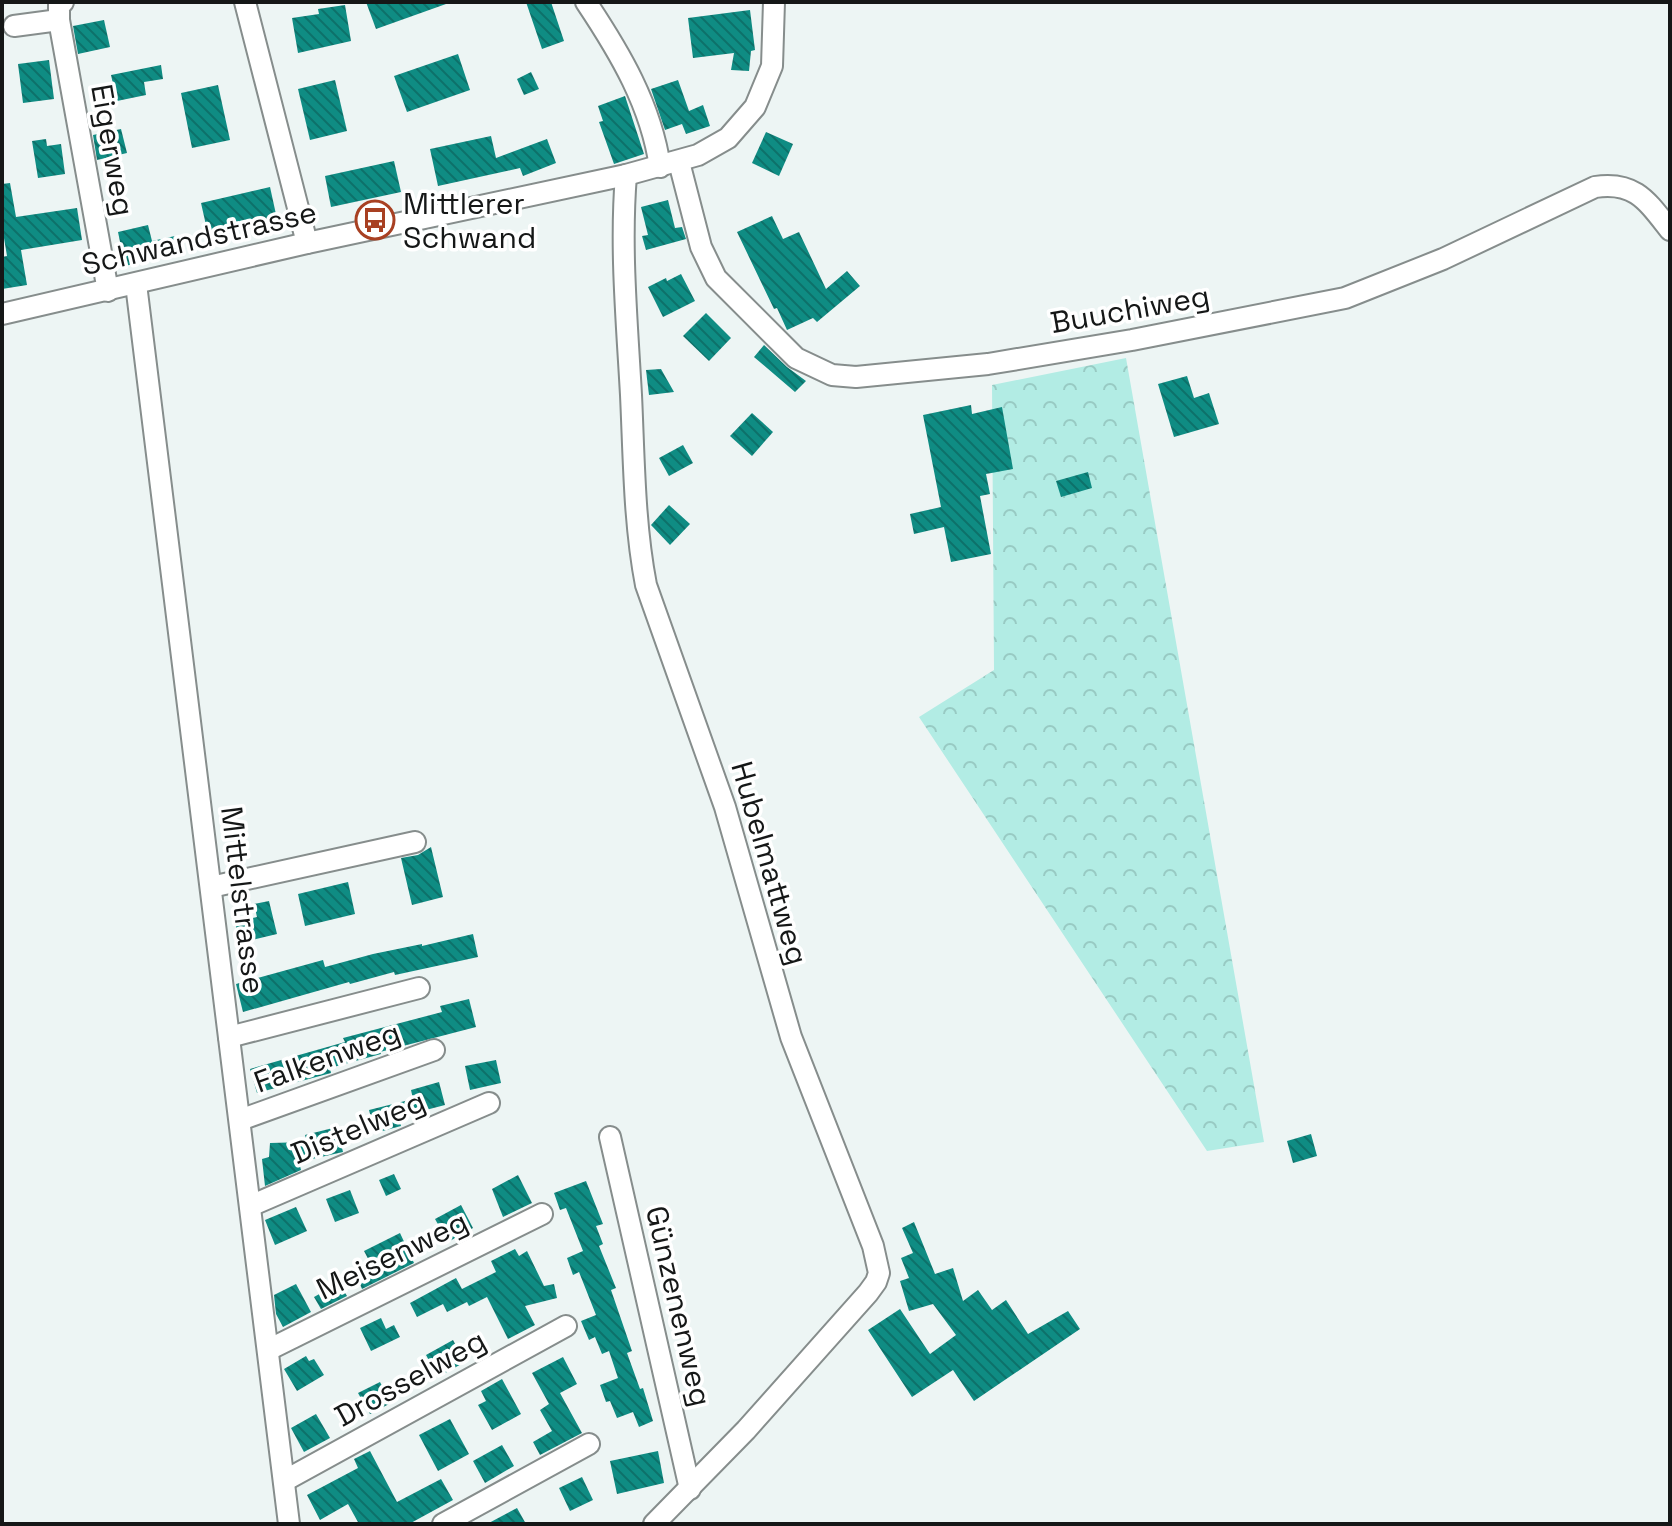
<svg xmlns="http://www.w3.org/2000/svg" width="1672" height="1526" font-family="'Space Grotesk',sans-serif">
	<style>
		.forest { fill: url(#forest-crowns) }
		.building { fill: url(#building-back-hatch) }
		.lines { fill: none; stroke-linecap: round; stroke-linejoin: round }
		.street-casing { stroke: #868d8c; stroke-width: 24 }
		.street { stroke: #fff; stroke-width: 20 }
		.labels { text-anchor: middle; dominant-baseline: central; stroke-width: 7; stroke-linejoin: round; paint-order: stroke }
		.street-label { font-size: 30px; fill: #151717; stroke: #fff }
		.poi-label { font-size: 30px; fill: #151717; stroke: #fff; text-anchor: start }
	</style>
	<defs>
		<pattern id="forest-crowns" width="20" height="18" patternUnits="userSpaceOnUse" patternTransform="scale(2)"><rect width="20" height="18" fill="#b2ece4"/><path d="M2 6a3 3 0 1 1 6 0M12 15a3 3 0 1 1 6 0" fill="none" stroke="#98cac3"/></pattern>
		<pattern id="building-back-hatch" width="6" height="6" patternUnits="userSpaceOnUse" patternTransform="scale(2)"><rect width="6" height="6" fill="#0f8c83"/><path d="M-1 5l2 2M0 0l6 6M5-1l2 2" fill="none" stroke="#0d716a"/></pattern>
	</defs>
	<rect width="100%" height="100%" fill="#edf5f4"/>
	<polygon class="forest" points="1126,358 1264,1142 1207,1151 919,717 994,670 992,385"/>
	<g class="building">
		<polygon points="366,2 446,2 446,4 376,29"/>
		<polygon points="526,2 551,2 564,41 542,49"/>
		<polygon points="345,5 351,41 298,53 292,18 319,14 318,9"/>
		<polygon points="750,10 755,50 751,51 749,71 731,70 734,53 693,58 688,18"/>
		<polygon points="104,20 110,47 78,54 73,26"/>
		<polygon points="458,54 470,90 407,112 394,76"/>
		<polygon points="49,60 54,99 23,103 18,64"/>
		<polygon points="161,65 163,79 144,82 146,95 117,101 111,75"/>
		<polygon points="531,72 539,89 524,95 517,79"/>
		<polygon points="335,80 347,131 310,140 298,89"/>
		<polygon points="678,80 689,111 703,105 710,126 686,134 682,124 665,130 651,89"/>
		<polygon points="218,85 230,140 192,148 181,93"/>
		<polygon points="625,96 644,154 614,164 599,122 603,121 598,106"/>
		<polygon points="121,129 127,153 97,160 93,135"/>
		<polygon points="766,132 793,144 779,176 752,163"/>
		<polygon points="491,136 496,158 547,139 556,163 523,176 520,168 438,186 430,149"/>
		<polygon points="46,139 47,146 61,144 65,174 38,178 32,141"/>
		<polygon points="394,161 401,192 331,207 325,176"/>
		<polygon points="10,183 16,217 77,208 82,240 21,250 27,285 2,289 2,257 7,256 2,226 2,184"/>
		<polygon points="270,187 277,219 208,234 201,203"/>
		<polygon points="668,200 675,228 682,227 686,239 646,250 642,236 648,235 641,207"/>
		<polygon points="772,216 783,239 799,232 826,289 847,271 860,286 817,322 813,318 787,330 777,308 774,309 737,232"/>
		<polygon points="148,225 152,241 175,236 179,253 125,266 118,232"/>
		<polygon points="681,274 695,301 663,317 648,287 666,278 667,281"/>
		<polygon points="706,313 731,338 709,361 683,336"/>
		<polygon points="764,345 787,367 806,381 795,392 754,357"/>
		<polygon points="661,369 674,392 649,395 646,370"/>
		<polygon points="1187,376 1194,398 1209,393 1219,424 1174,437 1158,384"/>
		<polygon points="971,405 972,414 1002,407 1013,469 986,474 990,494 980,496 991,554 951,562 944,527 914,534 910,514 941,507 923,415"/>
		<polygon points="752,413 773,432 752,456 730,436"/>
		<polygon points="683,445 693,463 669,476 659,458"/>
		<polygon points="1088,472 1092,488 1061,497 1056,481"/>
		<polygon points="669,505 690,524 670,545 651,525"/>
		<polygon points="431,847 443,897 412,905 401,858 418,855"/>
		<polygon points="348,882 355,914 305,926 298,894"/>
		<polygon points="269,901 277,934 240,943 235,922 257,917 254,904"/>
		<polygon points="473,934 478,957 395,975 394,972 350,984 349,982 243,1012 236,984 323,960 325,967 373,954 422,944 422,946"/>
		<polygon points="469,999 476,1027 380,1052 381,1054 330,1068 331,1073 257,1093 250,1069 345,1042 343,1038 442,1012 440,1006"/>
		<polygon points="496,1060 501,1083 470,1090 465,1066"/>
		<polygon points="439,1082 445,1105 399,1117 401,1126 375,1133 369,1110 413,1099 411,1090"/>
		<polygon points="337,1127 343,1152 299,1162 301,1170 265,1186 262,1159 269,1157 270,1143 307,1142 305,1135"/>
		<polygon points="1311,1134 1317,1156 1293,1163 1287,1141"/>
		<polygon points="394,1174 401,1189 386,1196 379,1180"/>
		<polygon points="518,1175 532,1203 503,1217 492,1189"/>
		<polygon points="586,1181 603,1224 596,1226 603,1244 599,1246 616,1288 611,1290 632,1351 627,1353 640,1389 643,1388 653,1421 639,1427 633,1412 617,1418 610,1401 606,1402 600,1385 618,1378 609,1351 602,1354 595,1337 589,1340 581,1321 596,1315 579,1272 573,1275 567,1258 583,1251 566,1208 560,1210 554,1193"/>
		<polygon points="350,1190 359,1213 335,1222 326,1199"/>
		<polygon points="461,1205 473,1228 448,1242 435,1219"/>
		<polygon points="296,1207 307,1231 275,1245 265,1220"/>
		<polygon points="914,1222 935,1274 953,1268 963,1301 978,1290 992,1310 1006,1300 1028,1334 1068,1311 1080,1329 974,1401 953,1370 912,1397 868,1330 900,1309 930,1354 956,1335 933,1304 909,1311 900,1281 909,1278 901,1258 913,1253 902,1228"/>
		<polygon points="400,1233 414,1263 362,1289 359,1282 376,1274 364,1251"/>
		<polygon points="515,1249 519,1256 527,1251 544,1286 554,1284 557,1298 525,1306 535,1325 508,1339 487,1297 469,1306 467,1302 447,1312 443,1304 417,1317 410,1303 456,1278 462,1289 496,1272 491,1261"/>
		<polygon points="339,1283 347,1296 321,1309 314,1297"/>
		<polygon points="296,1284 311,1312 283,1327 276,1314 274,1295"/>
		<polygon points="381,1318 386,1329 394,1325 400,1337 371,1351 360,1328"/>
		<polygon points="453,1340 465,1362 438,1377 426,1355"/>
		<polygon points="306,1356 309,1361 314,1359 324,1375 297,1391 284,1369"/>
		<polygon points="563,1357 577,1384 560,1393 582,1433 540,1455 533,1442 552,1431 540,1410 549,1404 532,1373"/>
		<polygon points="502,1379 521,1414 492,1430 478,1405 486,1401 481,1391"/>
		<polygon points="380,1382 391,1403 370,1414 358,1393"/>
		<polygon points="316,1414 330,1438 304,1452 291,1428"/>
		<polygon points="450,1419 469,1454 438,1471 419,1435"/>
		<polygon points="502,1445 514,1466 485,1483 473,1461"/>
		<polygon points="370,1451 397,1502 441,1479 453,1500 409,1524 359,1524 348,1504 320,1520 307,1495 358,1468 354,1459"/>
		<polygon points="658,1451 664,1483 617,1494 610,1461"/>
		<polygon points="582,1477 593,1500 570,1511 559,1488"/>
		<polygon points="517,1508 526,1524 487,1524"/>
	</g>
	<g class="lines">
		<defs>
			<g id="street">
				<polyline points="63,2 59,3 59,20 108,291"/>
				<polyline points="245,2 307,243"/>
				<path d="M586,2C620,53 651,105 660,167"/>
				<polyline points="14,26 59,20"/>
				<path d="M679,162L701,247L716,278L796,358L832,375L856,377L988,364L1132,340L1345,298L1443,259L1595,187C1635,181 1647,201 1670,230"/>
				<path d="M626,175C620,248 627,322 631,395C634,458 634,523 646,585L725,807L791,1037L873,1246L879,1273L876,1282L868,1293L746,1430L654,1524"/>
				<polyline points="136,284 289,1524"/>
				<polyline points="2,314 307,243 626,175 698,155 728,138 755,107 772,66 774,2"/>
				<polyline points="211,887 415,842"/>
				<polyline points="229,1037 419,988"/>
				<polyline points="240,1120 434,1050"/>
				<polyline points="610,1137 690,1489"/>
				<polyline points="250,1206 489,1103"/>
				<polyline points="268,1350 542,1214"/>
				<polyline points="284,1481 566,1326"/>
				<polyline points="443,1524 589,1444"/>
			</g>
		</defs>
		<use href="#street" class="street-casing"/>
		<use href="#street" class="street"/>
	</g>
	<defs>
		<symbol id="bus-ring" viewBox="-11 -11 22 22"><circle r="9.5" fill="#fff" stroke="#a84022" stroke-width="1.5"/><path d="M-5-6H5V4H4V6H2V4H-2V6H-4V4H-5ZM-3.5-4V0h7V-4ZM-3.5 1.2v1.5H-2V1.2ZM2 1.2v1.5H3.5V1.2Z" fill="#a84022"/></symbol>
	</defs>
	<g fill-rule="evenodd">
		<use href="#bus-ring" x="353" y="198" width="44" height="44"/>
	</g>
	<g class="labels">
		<g class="street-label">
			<text transform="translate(113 150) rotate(80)">Eigerweg</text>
			<text transform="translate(199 238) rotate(-13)">Schwandstrasse</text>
			<text transform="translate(1130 309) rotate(-10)">Buuchiweg</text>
			<text transform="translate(770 863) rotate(74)">Hubelmattweg</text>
			<text transform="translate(243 900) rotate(83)">Mittelstrasse</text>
			<text transform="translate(327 1057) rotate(-20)">Falkenweg</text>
			<text transform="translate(358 1127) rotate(-23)">Distelweg</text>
			<text transform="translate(392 1255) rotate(-26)">Meisenweg</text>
			<text transform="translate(679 1306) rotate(77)">Günzenenweg</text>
			<text transform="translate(410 1378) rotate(-29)">Drosselweg</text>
		</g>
		<g class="poi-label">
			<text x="403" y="203">Mittlerer<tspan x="403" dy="34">Schwand</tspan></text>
		</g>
	</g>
	<rect width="1672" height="1526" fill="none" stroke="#151717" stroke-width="8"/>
</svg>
